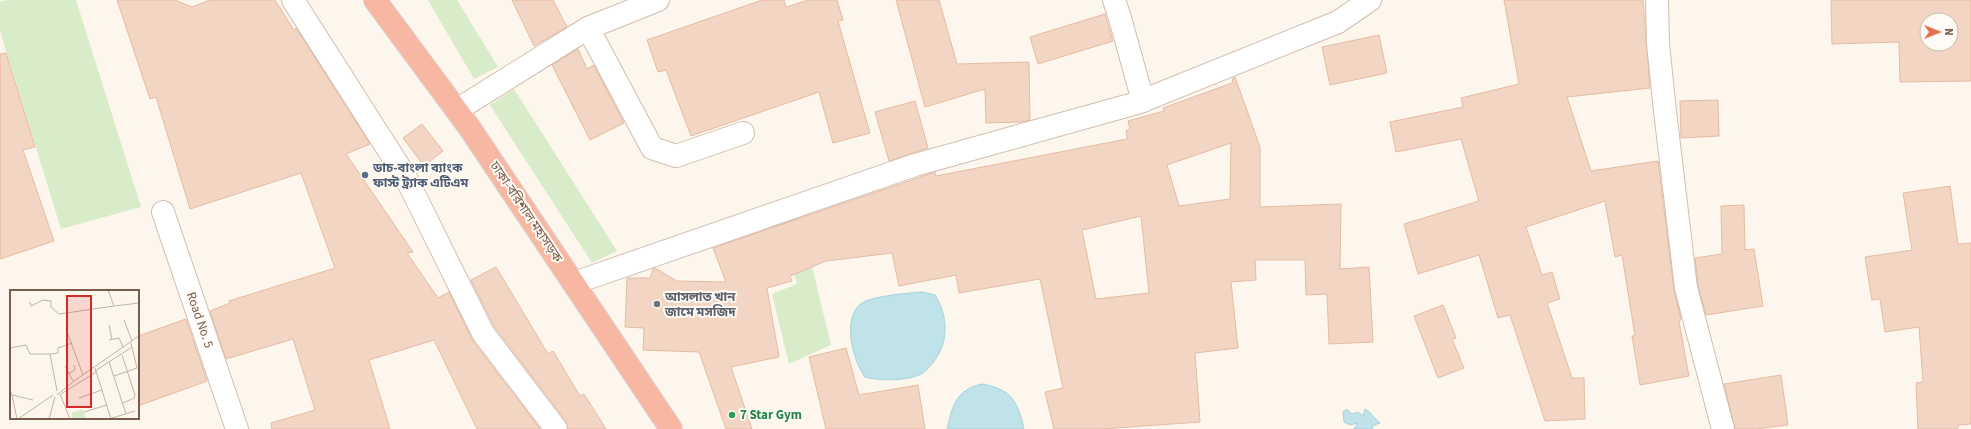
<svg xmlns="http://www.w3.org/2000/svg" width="1971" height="429" font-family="'Source Sans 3','Noto Sans Bengali',sans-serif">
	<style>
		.green { fill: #d8ecc9 }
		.water { fill: #bfe3e8; stroke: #a5d3da }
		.building { fill: #f3d5c3; stroke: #e6bba3; fill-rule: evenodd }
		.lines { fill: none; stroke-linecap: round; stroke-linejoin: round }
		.minor-casing { stroke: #d1beb0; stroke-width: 24 }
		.highway-casing { stroke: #dad1cd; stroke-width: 24 }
		.minor { stroke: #fff; stroke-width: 22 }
		.highway { stroke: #f7b7a3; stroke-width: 22 }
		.service-dot { fill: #5c6f8a; stroke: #fffaf3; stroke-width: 1.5 }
		.worship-dot { fill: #6b7280; stroke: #fffaf3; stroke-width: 1.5 }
		.leisure-dot { fill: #2e9e5b; stroke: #fffaf3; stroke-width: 1.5 }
		.labels { text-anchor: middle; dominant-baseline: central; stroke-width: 4; stroke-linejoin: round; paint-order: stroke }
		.service-label { font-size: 13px; font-weight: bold; fill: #4e5e75; stroke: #fffaf3; text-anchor: start }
		.street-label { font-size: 13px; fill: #7a5c4d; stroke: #fffaf3 }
		.worship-label { font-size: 13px; font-weight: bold; fill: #5b616d; stroke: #fffaf3; text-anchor: start }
		.leisure-label { font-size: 13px; font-weight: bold; fill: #27864d; stroke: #fffaf3; text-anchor: start }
		.inset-road { fill: none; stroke: #c5b3a7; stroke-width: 1 }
		.view { fill: #d62828; fill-opacity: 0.15; stroke: #d62828; stroke-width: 2 }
		.inset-edge { fill: none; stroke: #7a5c4d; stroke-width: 2 }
	</style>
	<rect width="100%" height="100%" fill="#fdf6ec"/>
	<g class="green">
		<polygon points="7,0 76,0 141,207 61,229 0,31 0,2"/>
		<polygon points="428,0 457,0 498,67 474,79"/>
		<polygon points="514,89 617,251 592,263 490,105"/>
		<polygon points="799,213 831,345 789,364 772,294 797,284 780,219"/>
	</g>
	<g class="water">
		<path d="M922,292L935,295C948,316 949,340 935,360C931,365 925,373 919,375C906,381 878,381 865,377C853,361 841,317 862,303C872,296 909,293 922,292Z"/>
		<path d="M982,384C1011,389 1018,401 1024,429H947C952,406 957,389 982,384Z"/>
		<path d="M1347,409L1352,414L1358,412L1363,416L1365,409C1372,413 1374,418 1380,423L1372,426L1373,429H1354L1358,423L1350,425L1344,422L1343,412Z"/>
	</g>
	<g class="building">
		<polygon points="117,0 175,0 192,7 210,0 275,0 294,30 296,28 370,144 346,154 413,252 407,253 438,298 449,292 473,341 540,429 477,429 434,340 369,360 390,429 272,429 271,423 315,410 293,339 226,359 210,311 230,303 229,301 335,268 301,173 190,209 156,97 150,99"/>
		<polygon points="512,0 553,0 567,27 534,46"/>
		<polygon points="762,0 784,0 786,7 809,0 837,0 843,20 838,21 870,133 833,143 819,92 691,136 666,70 658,72 647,40"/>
		<polygon points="896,0 939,0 957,64 1029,62 1030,120 1021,122 986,123 985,89 925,107"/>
		<polygon points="1504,0 1643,0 1650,88 1567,97 1591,171 1658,161 1674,290 1681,319 1679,322 1689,376 1640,385 1632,336 1635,336 1622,255 1615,257 1605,201 1526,227 1542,275 1552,272 1560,299 1547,303 1572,378 1584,378 1585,419 1545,421 1510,315 1498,318 1479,255 1418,274 1404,224 1479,201 1461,139 1396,152 1390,122 1463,107 1461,98 1519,84"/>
		<path d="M1831,0H1971V81L1900,82L1899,42L1832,44ZM1927,20H1951V44H1927Z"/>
		<polygon points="1105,14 1113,41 1038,64 1030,37"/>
		<polygon points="1379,35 1387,73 1330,85 1322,47"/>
		<polygon points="578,49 587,69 594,65 624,123 590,140 552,65"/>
		<polygon points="6,53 35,147 23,150 54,241 0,259 0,54"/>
		<path d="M1235,77L1260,147V207L1341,204L1340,269L1369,267L1373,342L1329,344L1327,294L1306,295L1305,260H1255L1256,280L1231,282L1238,348L1195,353L1200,422L1101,429H1054L1045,392L1063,388L1040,279L959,293L956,275L899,286L892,253L826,261L790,276L792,281L767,288L779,357L731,367L752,429H726L699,352L643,350L644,328L625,327L627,278H650L653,269L655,268L677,281L726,282L713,248L935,172L936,176L1127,139L1126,131L1130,129L1128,121L1164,111L1163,108L1232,83L1233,78ZM1231,143L1230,199L1179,206L1167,165ZM1141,216L1149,293L1096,299L1082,230Z"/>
		<polygon points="1718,100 1719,136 1681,138 1680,101"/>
		<polygon points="915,101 928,148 889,161 875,112"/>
		<polygon points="422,124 443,151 424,166 403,138"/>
		<polygon points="1950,186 1958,244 1971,243 1971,424 1958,425 1958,429 1918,429 1916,383 1923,382 1919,327 1885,332 1880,299 1872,300 1865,257 1912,250 1903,193"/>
		<polygon points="1744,205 1745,250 1754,249 1763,306 1706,315 1698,286 1695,258 1722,254 1721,206"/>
		<polygon points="496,267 548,354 553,351 580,396 584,394 606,429 568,429 566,421 494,326 471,280"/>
		<polygon points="1443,305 1456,338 1452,339 1464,368 1438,378 1414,316"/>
		<polygon points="186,319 207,381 138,406 138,336"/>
		<polygon points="846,348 859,395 918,385 925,429 826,429 809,357"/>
		<polygon points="1781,375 1788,425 1756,429 1735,429 1724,384"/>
	</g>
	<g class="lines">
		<defs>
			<g id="minor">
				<polyline points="293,0 405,176 483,333 556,429"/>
				<polyline points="1114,0 1120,18 1143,101"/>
				<polyline points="1657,0 1658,44 1665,111 1686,288 1723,429"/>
				<polyline points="588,28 652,148 676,156 743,133"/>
				<polyline points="457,110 588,28 658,0"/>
				<polyline points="163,212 237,429"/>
				<polyline points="574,283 915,165 1137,103 1338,22 1370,0"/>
			</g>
			<polyline id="highway" points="375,0 469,127 671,429"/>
		</defs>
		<use href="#minor" class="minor-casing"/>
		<use href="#highway" class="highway-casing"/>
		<use href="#minor" class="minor"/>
		<use href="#highway" class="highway"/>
	</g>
	<circle class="service-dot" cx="365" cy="175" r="4"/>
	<circle class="worship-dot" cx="657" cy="304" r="4"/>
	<circle class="leisure-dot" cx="732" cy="415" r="4"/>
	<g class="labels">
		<g class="service-label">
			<text x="373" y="168">ডাচ-বাংলা ব্যাংক<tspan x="373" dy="15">ফাস্ট ট্র্যাক এটিএম</tspan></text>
		</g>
		<g class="street-label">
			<text transform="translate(526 212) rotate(56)">ঢাকা-বরিশাল মহাসড়ক</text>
			<text transform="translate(200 320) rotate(71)">Road No. 5</text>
		</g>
		<g class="worship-label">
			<text x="665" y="297">আসলাত খান<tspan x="665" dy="15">জামে মসজিদ</tspan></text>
		</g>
		<g class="leisure-label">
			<text x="740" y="415">7 Star Gym</text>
		</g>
	</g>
	<g transform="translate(10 290)">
		<rect width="129" height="129" fill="#fdf6ec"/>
		<path d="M73,119L76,129H63L61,123Z" fill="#d8ecc9"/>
		<path class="inset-road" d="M98,0L104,16L129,13M20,12L21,16L33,10L41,11V17L49,24L104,16M114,30L122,51M99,35L102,50M56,39L73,85M99,50L109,48L113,57M0,58L16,55L20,64H40L48,63V58L62,53M40,64L47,101M112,65L125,105L124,108L113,113M99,72L116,124M55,76L63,91M85,78L101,129M85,81L122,57M58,84L65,80L64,75M104,86L127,78L121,53M0,100L2,105L23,110M50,104L60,129M51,104L86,82M2,105L7,129M47,105L64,91L129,46M69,108L92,100M74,122L97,115M102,128L125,121M8,129L43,105M39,129L45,107"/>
		<path class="view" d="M57,6H81V117H57Z"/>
		<rect width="129" height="129" class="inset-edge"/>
	</g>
	<g transform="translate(1939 32) rotate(90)"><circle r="19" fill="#fffaf3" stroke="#cabbb1"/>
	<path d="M0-3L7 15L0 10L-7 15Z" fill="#e76f51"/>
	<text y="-6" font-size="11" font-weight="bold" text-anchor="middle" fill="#7a5c4d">N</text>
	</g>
</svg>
